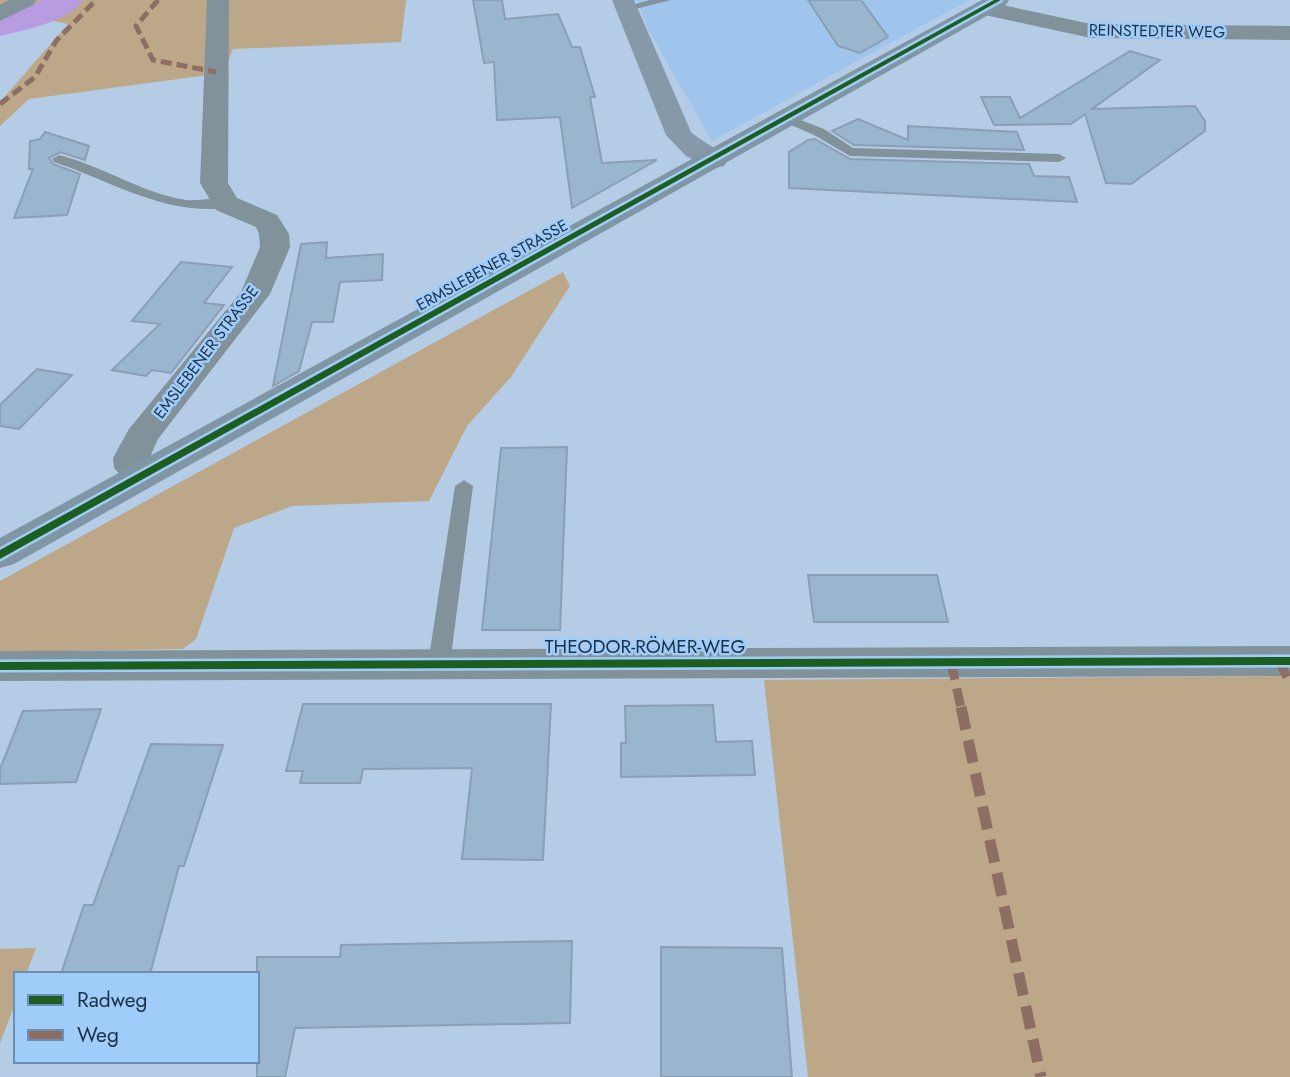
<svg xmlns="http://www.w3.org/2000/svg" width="1290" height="1077" font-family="Jost,sans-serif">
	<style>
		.built { fill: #a0c5ec }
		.green { fill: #bda789 }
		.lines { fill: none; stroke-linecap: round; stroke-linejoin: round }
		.river { fill: #b89ce1; fill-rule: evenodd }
		.building { fill: #9ab5ce; stroke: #8a9fb5; stroke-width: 2 }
		.lane { fill: #81929b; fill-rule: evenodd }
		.street { fill: #81929b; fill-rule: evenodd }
		.secondary { fill: #8599a8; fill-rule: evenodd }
		.primary { fill: #8196a4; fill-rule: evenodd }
		.quiet-far2 { stroke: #8d6e63; stroke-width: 5; stroke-dasharray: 11 5; stroke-linecap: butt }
		.quiet-far1 { stroke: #8d6e63; stroke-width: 9; stroke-dasharray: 18 9; stroke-linecap: butt }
		.quiet { stroke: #8d6e63; stroke-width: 11; stroke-dasharray: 23 11; stroke-linecap: butt }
		.cycleway-casing { stroke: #a0ccf9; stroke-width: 5 }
		.cycleway { fill: #1b5e20; fill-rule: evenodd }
		.labels { text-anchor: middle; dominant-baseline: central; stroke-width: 5; stroke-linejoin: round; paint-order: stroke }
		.far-street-label { font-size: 16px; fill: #1b3148; stroke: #a0ccf9 }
		.street-label { font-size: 19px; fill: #1b3148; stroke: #a0ccf9 }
	</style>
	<rect width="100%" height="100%" fill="#b4cce5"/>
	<polygon class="built" points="637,0 969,0 712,141 648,29"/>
	<g class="green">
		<polygon points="0,0 406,0 401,42 233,49 223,73 29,99 0,126 0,102 68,24 34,17 0,34"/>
		<polygon points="563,272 570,286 511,377 467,426 429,501 292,506 234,528 196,639 183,649 0,652 0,581"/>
		<polygon points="1290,676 1290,1077 808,1077 764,680"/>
		<polygon points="36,948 26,974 16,974 16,1001 0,1043 0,949"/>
	</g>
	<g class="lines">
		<path class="river" d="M44,0H83C68,22 25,30 0,36V15Z"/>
	</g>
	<g class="building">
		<polygon points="473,0 502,0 505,19 558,14 572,47 580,47 595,97 590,97 602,163 657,160 572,208 560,117 497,120 494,62 484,63"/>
		<polygon points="808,0 861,0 888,37 860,53 838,46"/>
		<polygon points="1130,51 1160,60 1092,109 1195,106 1205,121 1205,131 1131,184 1106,183 1085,114 1071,124 994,125 981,97 1010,97 1020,118"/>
		<polygon points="858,119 908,140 908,126 1017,132 1024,150 854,145 832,131"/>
		<polygon points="45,132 89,146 85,160 60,152 49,158 53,164 80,174 67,215 14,218 33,169 29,169 30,141 40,139"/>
		<polygon points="815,139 850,159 1029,164 1034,176 1069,177 1077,202 789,188 789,152 808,140"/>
		<polygon points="327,242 326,258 383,254 382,280 340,282 333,322 312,322 299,371 273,386 301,244"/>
		<polygon points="181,262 232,267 204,303 224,305 171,373 152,370 146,376 112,370 160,324 132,321"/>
		<polygon points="37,369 72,375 19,429 0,426 0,405"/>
		<polygon points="567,447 560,630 482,630 501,448"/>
		<polygon points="808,575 937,575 948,622 814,622"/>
		<polygon points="303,704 551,704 543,860 462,859 472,768 363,769 360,783 300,783 303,771 286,771"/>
		<polygon points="713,705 716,742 752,741 755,775 621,777 621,743 626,743 625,706"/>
		<polygon points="101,709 76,782 0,784 0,769 23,711"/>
		<polygon points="151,744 223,745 184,866 179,866 150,974 61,974 84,905 93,905"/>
		<polygon points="572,941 570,1023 295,1028 285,1077 257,1077 257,957 340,957 341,945"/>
		<polygon points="661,947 782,948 792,1077 661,1077"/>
	</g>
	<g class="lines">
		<g class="lane">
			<polygon points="650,0 671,0 627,11 622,8"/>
			<polygon points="788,115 824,129 853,148 1059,154 1066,158 1059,162 850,156 814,135 784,122 782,119"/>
			<path d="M59,155C103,166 141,193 186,200C200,202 222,194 233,204C227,209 221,208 213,209C155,210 108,180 54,162L52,159Z"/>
			<polygon points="464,480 473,486 450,664 446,669 439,672 432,669 428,664 455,486"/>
		</g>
		<g class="street">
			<polygon points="9,0 36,0 33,5 0,21 0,5"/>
			<path d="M207,0H229L228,183L237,198L277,215L289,234L290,247L270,294L158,439C148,461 148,458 160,477L155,485L142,488L129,485L114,468L113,458L129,429L241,292L260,247L259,234L256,227L216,210L200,183Z"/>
			<polygon points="984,1 1091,24 1290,26 1290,40 1091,38 976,13 973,8 976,3"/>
			<polygon points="1290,646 1290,676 0,681 0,651"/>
		</g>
		<path class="secondary" d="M612,0H634L691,132C701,141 722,151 728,160L724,166L715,168L706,166L686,156L666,135Z"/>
		<polygon class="primary" points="982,0 1009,0 1006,5 14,564 0,568 0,538"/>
		<g class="quiet-far2">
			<polyline points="158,0 136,26 153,60 216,72"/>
			<polyline points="0,104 35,77 56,41 96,0"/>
		</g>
		<g class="quiet-far1">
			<polyline points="1279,661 1290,683"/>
			<polyline points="951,662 961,708"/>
		</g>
		<polyline class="quiet" points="961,707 1041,1077"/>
		<defs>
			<g id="cycleway">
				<polygon points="994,0 1001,0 0,559 0,550"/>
				<polygon points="1290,657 1290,665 0,670 0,662"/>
			</g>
		</defs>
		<use href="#cycleway" class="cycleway-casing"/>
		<use href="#cycleway" class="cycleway"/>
	</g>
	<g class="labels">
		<g class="far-street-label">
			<text transform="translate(1157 31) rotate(1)">REINSTEDTER WEG</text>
			<text transform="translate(492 265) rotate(-29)">ERMSLEBENER STRASSE</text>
			<text transform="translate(206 352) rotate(-53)">EMSLEBENER STRASSE</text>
		</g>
		<g class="street-label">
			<text x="645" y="646">THEODOR-RÖMER-WEG</text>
		</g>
	</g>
	<rect x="14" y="972" width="245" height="91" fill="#a0ccf9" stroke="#6b8eb2" stroke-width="2"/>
	<rect x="28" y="995" width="35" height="10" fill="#1b5e20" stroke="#6b8eb2" stroke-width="2"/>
	<text x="77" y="1007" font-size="21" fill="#1b3148">Radweg</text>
	<rect x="28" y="1030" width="35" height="10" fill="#8d6e63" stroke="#6b8eb2" stroke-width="2"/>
	<text x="77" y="1042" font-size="21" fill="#1b3148">Weg</text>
</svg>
